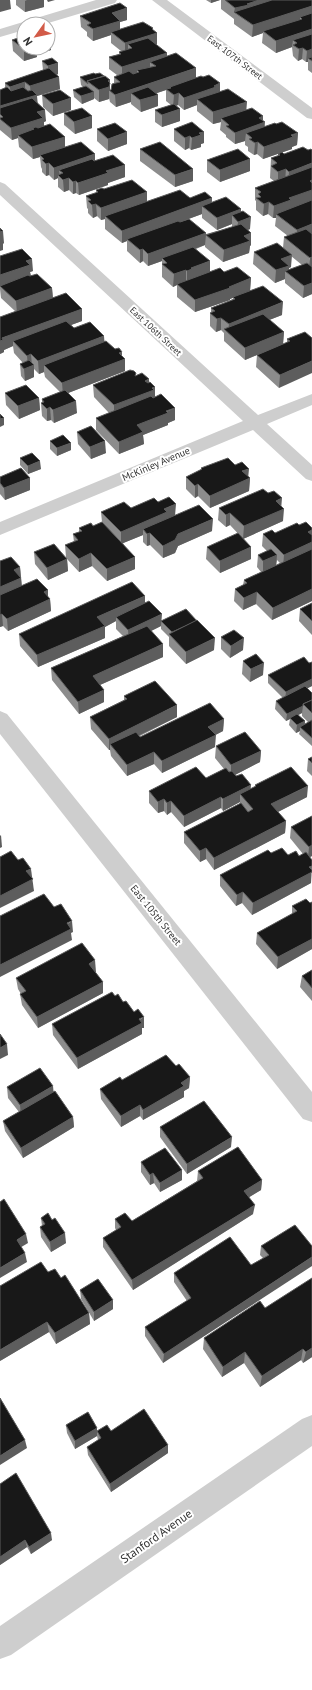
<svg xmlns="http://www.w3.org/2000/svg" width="312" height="1690" font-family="'PT Sans',sans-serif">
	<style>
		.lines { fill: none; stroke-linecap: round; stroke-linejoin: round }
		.minor { fill: #cecece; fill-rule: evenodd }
		.wall { fill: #8c8c8c; fill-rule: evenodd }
		.shaded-wall { fill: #5d5d5d }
		.building { fill: #181818; stroke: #5d5d5d }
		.labels { text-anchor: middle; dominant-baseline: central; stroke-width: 4; stroke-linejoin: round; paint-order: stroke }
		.far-street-label { font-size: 9px; fill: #313131; stroke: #fff }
		.street-label { font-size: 10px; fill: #313131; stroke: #fff }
		.near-street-label { font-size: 12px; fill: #313131; stroke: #fff }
	</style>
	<rect width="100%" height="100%" fill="#fff"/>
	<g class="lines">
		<g class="minor">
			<polygon points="96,0 117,0 115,3 45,24 24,24 24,30 0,37 0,29"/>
			<polygon points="152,0 167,0 312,108 312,119 307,118"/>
			<polygon points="0,182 5,184 258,415 312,394 312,405 267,424 312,465 312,481 306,479 253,430 0,535 0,522 243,421 0,195"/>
			<polygon points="0,711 7,714 312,1092 312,1122 303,1119 0,734"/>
			<polygon points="312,1415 312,1446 11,1655 0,1659 0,1626 302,1419"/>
		</g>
	</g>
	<g class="wall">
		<polygon points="16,0 44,0 44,7 25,12 16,5"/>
		<polygon points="206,0 220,0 211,3"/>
		<polygon points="221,0 312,0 312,73 308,70 308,62 306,62 302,59 298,61 293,56 292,47 276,53 262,43 263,33 252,37 234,24 234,19 221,9"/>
		<polygon points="127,8 127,20 120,22 120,29 153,28 153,30 157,33 157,44 156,45 167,53 167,56 196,78 220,92 246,110 263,116 263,121 265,127 276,124 298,133 297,145 292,147 292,149 263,159 257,154 254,155 248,151 248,147 245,145 245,141 235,144 226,137 226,135 220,130 221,122 213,124 197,111 197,105 184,110 178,105 176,106 180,121 162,127 155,122 155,110 171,105 166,101 166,90 157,93 158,95 158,106 141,112 131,104 131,102 116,107 110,102 109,98 109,99 99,102 94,98 94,99 82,104 74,97 73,90 83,87 81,85 80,77 110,90 111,90 114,84 114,77 117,75 109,69 109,57 119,54 119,52 121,51 111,43 111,35 93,41 87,36 87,32 81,27 80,16"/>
		<polygon points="51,38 51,50 41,53 36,49 37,57 24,61 13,51 12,40 24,48 48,48"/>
		<polygon points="42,61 58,74 57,75 60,89 37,96 37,103 46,121 44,122 44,126 65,137 65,147 95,161 125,165 125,177 108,183 108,185 79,195 76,193 73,194 69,190 64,192 58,187 58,178 54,180 49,175 46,176 42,172 42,169 41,167 40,157 33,159 19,147 18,138 12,140 0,130 0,85 0,90 5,88 5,83 43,70"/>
		<polygon points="42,95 71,98 71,110 53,116 43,107"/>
		<polygon points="64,113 92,116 92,128 75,134 64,125"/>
		<polygon points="97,129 127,144 108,151 97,141"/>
		<polygon points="174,129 204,132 204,143 201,144 201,147 191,150 189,148 185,150 174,141"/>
		<path d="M303,147L312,294L303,298L285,283V279L275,283L253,264L254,252L283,248L284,237L288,236L275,226L276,218H273L268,214L263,216L256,210V201L255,200V188L274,181L270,178L271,158L278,156V154H284ZM291,256L302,265L289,270V268L291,267Z"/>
		<polygon points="140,149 193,181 175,187 140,161"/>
		<polygon points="250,159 250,171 220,182 207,172 207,160"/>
		<path d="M104,189L147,192V201L190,198H212V202L241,209V212L250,229L248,230L251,233V245L250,246L249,253L223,262L205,247V245L196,249L210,272H224L251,278L250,291L230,299V300L195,312L177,297V285L173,287L162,277V261L148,266L143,261L140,263L127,251V241L122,243L105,229V219L101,220L97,216L93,218L88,213V209L87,208L86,196L96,193V190ZM202,214V218L217,230L232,224V227L206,234L180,222Z"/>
		<polygon points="0,256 33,271 30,272 31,276 52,288 53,298 82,309 82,321 71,325 74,328 105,341 122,356 125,371 68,393 77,413 54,423 51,420 47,421 42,416 41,403 42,403 42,399 60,392 45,377 44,372 39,374 34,369 34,377 25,381 21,376 20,364 23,363 14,353 13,346 4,350 4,352 0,354 15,311 1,298 0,289"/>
		<polygon points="233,297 282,315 269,320 284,332 283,344 287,343 287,339 305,332 279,388 256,367 257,355 245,360 224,341 224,333 221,330 216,332 210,326 210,313 211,313 211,308 233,299"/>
		<polygon points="136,373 136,376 149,382 155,387 155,397 175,408 175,420 168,423 168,425 143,435 144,444 119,454 96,430 96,418 109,413 94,397 93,385"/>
		<polygon points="5,393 39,398 40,410 19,419 6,405"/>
		<polygon points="77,432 106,453 91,459 78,444"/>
		<polygon points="50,441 71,450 57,456 50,449"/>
		<polygon points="20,458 41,469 28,474 20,465"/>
		<polygon points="201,468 248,477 250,478 249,491 210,508 198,496 195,498 186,489 186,477 201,470"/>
		<polygon points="0,477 30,478 30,490 5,500 0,494"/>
		<polygon points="158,502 175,515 212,531 178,546 175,553 163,558 150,545 147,546 143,542 143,535 123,543 135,569 107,581 92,566 79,572 67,559 68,571 48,580 35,564 34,552 66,557 65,545 74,542 73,534 79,532 79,528 93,526 102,522 101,512 131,508"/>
		<polygon points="281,506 283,521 243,539 230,525 226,527 218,520 219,508"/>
		<path d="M299,525L312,528V601L272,620L256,604L243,610L234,601L235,589L243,585L244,580L261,572L257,567L258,555L267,551L262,546L263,534L275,533ZM277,560L280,563L276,565Z"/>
		<polygon points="207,547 251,547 251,559 220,573 206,559"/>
		<polygon points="0,561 20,567 22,586 48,590 48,597 50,599 51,611 8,631 3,626 0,627"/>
		<polygon points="145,603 162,621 214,650 186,664 169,646 169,637 161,629 161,626 151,631 163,657 100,685 104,690 104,702 79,714 52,680 51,668 123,636 116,629 116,621 105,627 105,638 38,667 20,646 19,634"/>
		<polygon points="312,603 312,635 299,621 300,609"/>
		<polygon points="221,637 243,650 230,658 221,649"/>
		<polygon points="243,661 263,675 250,682 242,674"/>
		<path d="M312,662V686L307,688L312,693V746L299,734L300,731L296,733L289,725L290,719L286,721L275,709L276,701L283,698L268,683V675ZM302,713V716L308,722L305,724V721L298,715Z"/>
		<polygon points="124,696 177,717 140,736 140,737 224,719 223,731 215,735 215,747 162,773 154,764 127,776 111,756 110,750 109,750 91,729 90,717 124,700"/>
		<polygon points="216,746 261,751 260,762 235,775 251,789 255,787 255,785 307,797 278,812 286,821 285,833 214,870 206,859 200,862 184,843 184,832 240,804 240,802 223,811 221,808 184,827 171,812 167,815 164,811 158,813 149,803 149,791 206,778 224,769 215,758"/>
		<polygon points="312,757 312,776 307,771 308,759"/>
		<polygon points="312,816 312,856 310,857 311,883 252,915 242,903 236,906 220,886 220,875 271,853 299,856 303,854 290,838 291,827"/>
		<polygon points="312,902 312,949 277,969 256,944 257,933 292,914 292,906 310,903"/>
		<polygon points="312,970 312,1001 300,987 302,976"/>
		<polygon points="95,972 103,982 103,993 38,1028 22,1005 20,994 21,994 18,989 16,978"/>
		<polygon points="115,996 123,1002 144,1028 142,1028 142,1034 78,1069 53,1035 52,1024"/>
		<polygon points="176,1066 190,1077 189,1088 184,1091 184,1097 143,1120 140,1116 121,1127 101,1099 100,1089 122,1080"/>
		<polygon points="7,1087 54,1092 73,1117 74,1127 23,1158 5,1131 3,1121 19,1112 8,1098"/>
		<polygon points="160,1127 231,1147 187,1174 160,1137"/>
		<polygon points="141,1162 182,1170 182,1180 160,1192 154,1183 150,1185 141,1172"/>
		<polygon points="198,1171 262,1180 261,1190 249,1197 253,1214 133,1290 103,1247 103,1238 116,1230 115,1228 115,1219 132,1221 197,1181"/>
		<polygon points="41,1218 66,1243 51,1252 41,1237 40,1227 42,1226"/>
		<polygon points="261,1246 312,1246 163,1363 145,1336 145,1327 187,1301 174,1282 174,1273 251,1265 263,1258 260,1255"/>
		<polygon points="48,1272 61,1278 89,1313 90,1324 56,1344 49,1332 0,1361"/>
		<polygon points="80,1290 113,1309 94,1321 81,1299"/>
		<polygon points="265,1308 312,1357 303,1363 301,1360 260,1387 244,1363 222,1377 203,1349 204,1338"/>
		<polygon points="66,1425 97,1428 97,1431 111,1431 168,1453 111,1492 88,1455 87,1447 98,1440 97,1436 75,1449 67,1433"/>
		<polygon points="0,1484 52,1540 31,1554 27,1547 0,1565"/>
	</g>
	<g class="shaded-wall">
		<polygon points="0,0 10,0 11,9 0,12"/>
		<polygon points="27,0 44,0 44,7 25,12 25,1"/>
		<polygon points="47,0 55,0 48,2"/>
		<polygon points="211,0 220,0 211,3"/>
		<polygon points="259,0 287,0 234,12 235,8"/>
		<polygon points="312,6 312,17 302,19 300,17 300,21 263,31 263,33 252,37 253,25"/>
		<polygon points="127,8 127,20 120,22 120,32 111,32 111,35 93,41 93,29 112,13"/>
		<polygon points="153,28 153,34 157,33 157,44 132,52 132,48 128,44 128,54 125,54 125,43 152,29"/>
		<polygon points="312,29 312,41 297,43 293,40 292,47 276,53 276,41"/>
		<polygon points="51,38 51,50 41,53 41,48 48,48 48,39"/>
		<polygon points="27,48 36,48 37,57 24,61 24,49"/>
		<polygon points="303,48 302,59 298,61 299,49"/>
		<polygon points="312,49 312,60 308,58 308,62 306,62 307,51"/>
		<polygon points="167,53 167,65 156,66 150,62 150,71 139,72 137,70 137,74 122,79 122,67"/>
		<polygon points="58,63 58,74 48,77 48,66"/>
		<polygon points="196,68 196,80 171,88 170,87 170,89 166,89 166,90 139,99 131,93 131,102 116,107 115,95"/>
		<polygon points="59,77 60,89 37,96 38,106 3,117 0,114 0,106 31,96 30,86"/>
		<polygon points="110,80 110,91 109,90 109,99 99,102 99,90 108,81"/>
		<polygon points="25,82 25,94 11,99 10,87"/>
		<polygon points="220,83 220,95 197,99 197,105 184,110 184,98"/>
		<polygon points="94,92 94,99 82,104 81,96"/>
		<polygon points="179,93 178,105 173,107 174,95"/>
		<polygon points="158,95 158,106 141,112 140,100"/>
		<polygon points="71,98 71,110 53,116 53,104"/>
		<polygon points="247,102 246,114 221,118 221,122 213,124 213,112"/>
		<polygon points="180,109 180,121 162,127 162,115"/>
		<polygon points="45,110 46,121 44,122 44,129 32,128 33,133 18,135 18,138 12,140 11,128 37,112"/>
		<polygon points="92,116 92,128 75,134 74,122"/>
		<polygon points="263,116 263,123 265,122 264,134 246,133 245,141 235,144 235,133 259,118"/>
		<polygon points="127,132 127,144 108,151 108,139"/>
		<polygon points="204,132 204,143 201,144 201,147 191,150 192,138 199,133"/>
		<polygon points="298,133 297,145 292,147 292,149 263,159 264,147"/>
		<polygon points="190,136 189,148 185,150 185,138"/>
		<polygon points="65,137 65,149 40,155 40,157 33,159 32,147"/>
		<polygon points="258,142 257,154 254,155 255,143"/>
		<polygon points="95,154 95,166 63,173 59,170 60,177 58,175 58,178 54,180 54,168"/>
		<polygon points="250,159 250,171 220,182 220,170"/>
		<polygon points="49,163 49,175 46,176 46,164"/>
		<polygon points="312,163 312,175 288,184 289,172"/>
		<polygon points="125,165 125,177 108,183 108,185 79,195 78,183 106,171"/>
		<polygon points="193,169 193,181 175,187 175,175"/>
		<polygon points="286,169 285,181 278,184 278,172"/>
		<polygon points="69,178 69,190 64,192 63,180"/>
		<polygon points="312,180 312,202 276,214 276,218 273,218 274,206 289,198 310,181"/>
		<polygon points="76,181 76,193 73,194 73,182"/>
		<polygon points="147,192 147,204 105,216 105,219 101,220 101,208"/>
		<polygon points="212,198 211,210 202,206 202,214 129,241 127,239 127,241 122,243 122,231"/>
		<polygon points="269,202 268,214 263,216 264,204"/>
		<polygon points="96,204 97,216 93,218 92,205"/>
		<polygon points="241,209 240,221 251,217 250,229 237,234 238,222 232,215 232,224 217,230 217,218"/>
		<polygon points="312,224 312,236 296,242 297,230"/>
		<polygon points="3,231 4,243 3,244 3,250 0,251 0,232"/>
		<polygon points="206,233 206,235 205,245 164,260 162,258 162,261 148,266 148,254"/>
		<polygon points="251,233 251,245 250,246 249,253 223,262 224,250 244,236"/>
		<polygon points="143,249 143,261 140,263 140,250"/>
		<polygon points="292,255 291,267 289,268 289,273 285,271 285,279 275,283 276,270 281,259"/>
		<polygon points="312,257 312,269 309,270 310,258"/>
		<polygon points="32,259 33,271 30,272 31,277 0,286 0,275 26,261"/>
		<polygon points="210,261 210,273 187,283 187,271 191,268"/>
		<polygon points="186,270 186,282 177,284 177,285 173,287 174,274"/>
		<polygon points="251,278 250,291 230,299 230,300 195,312 195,300"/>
		<polygon points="312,283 312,294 303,298 304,286"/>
		<polygon points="52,288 53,300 17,313 16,301"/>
		<polygon points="283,302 282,315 231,335 228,333 229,324"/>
		<polygon points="82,309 82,321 17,345 13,341 13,346 4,350 4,352 0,354 0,341 2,338"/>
		<polygon points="221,318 221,330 216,332 217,319"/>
		<polygon points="284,332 283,344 245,360 245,348"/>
		<polygon points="104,336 105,349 44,365 44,372 39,374 38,361"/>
		<polygon points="122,352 122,360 125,359 125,371 63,395 62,383"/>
		<polygon points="31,354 32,366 34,365 34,377 25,381 24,369 28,367 27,356"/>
		<polygon points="312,361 312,373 279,388 280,375"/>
		<polygon points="149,379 149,392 152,388 155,387 155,399 114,417 114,405 145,381"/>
		<polygon points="39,398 40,410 19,419 18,406"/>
		<polygon points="76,401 77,413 54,423 53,410"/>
		<polygon points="50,407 51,420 47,421 47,409"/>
		<polygon points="175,408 175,420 168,423 168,425 143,435 144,444 119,454 119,442 137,425"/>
		<polygon points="4,418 4,425 0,427 0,419"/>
		<polygon points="105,441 106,453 91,459 90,447"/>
		<polygon points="71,443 71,450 57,456 57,448"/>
		<polygon points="40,461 41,469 28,474 28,466"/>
		<polygon points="249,469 248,479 250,478 249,491 210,508 210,496 242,471"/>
		<polygon points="30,478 30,490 5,500 4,488"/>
		<polygon points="198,484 198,496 195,498 195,486"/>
		<polygon points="282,498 281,510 284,509 283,521 243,539 244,526 276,501"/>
		<polygon points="176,504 175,516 143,529 143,535 121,544 121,532 164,509"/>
		<polygon points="230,513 230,525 226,527 226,515"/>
		<polygon points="213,519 212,531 178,546 175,553 163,558 163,546 178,534"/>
		<polygon points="312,530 312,542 308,532"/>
		<polygon points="150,533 150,545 147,546 147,534"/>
		<polygon points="312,542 312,554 283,567 284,555"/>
		<polygon points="251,547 251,559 220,573 220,561"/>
		<polygon points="91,553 92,566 79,572 79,559"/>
		<polygon points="277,555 276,567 263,573 263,561"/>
		<polygon points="135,557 135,569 107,581 107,569"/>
		<polygon points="67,559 68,571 48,580 47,568"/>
		<polygon points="20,567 22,590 0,600 0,587 14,570"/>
		<polygon points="312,589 312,601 272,620 273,608"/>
		<polygon points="48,590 48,600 50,599 51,611 8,631 7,619 44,592"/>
		<polygon points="257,592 256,604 243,610 244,598"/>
		<polygon points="145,596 145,608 116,617 116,621 105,627 105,638 38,667 37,655 97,617"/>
		<polygon points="2,614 3,626 0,627 0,615"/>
		<polygon points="162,614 161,626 129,642 128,630"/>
		<polygon points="215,638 214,650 186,664 186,652"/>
		<polygon points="244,638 243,650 230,658 231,646"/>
		<polygon points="163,644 163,657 93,688 93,676"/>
		<polygon points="264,663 263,675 250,682 251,669"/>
		<polygon points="312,679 312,686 285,700 286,692"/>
		<polygon points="104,690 104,702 79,714 78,702"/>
		<polygon points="177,705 177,717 113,748 110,744 110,750 109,750 109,739"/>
		<polygon points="303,706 302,713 291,719 290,718 290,719 286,721 287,714"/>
		<polygon points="224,719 223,731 208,739 208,727"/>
		<polygon points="305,721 304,729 300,727 300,731 296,733 297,725"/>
		<polygon points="216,735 215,747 162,773 162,761"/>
		<polygon points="261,751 260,762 231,777 231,765"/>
		<polygon points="154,752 154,764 127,776 127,765"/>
		<polygon points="251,785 250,797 240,794 240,802 223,811 223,799"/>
		<polygon points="308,786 307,797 270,816 271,804"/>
		<polygon points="221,797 221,808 184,827 184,816"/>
		<polygon points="164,799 164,811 158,813 158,802"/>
		<polygon points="171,801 171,812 167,815 167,803"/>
		<polygon points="286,821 285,833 214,870 214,858"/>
		<polygon points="1,835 2,847 0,848 0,836"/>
		<polygon points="312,845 312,856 308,858 309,847"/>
		<polygon points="206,848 206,859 200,862 200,851"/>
		<polygon points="312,866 311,883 252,915 253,903"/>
		<polygon points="31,869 34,891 0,908 0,896 26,871"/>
		<polygon points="243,892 242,903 236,906 237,895"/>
		<polygon points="72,921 73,932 71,933 72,940 0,977 0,965"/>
		<polygon points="312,939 312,949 277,969 278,957"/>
		<polygon points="95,960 96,972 90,975 89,964"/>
		<polygon points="103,982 103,993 38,1028 37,1017"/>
		<polygon points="144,1017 144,1028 142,1028 142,1034 78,1069 77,1058"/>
		<polygon points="7,1044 8,1055 0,1059 0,1048"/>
		<polygon points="190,1077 189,1088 184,1091 184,1097 143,1120 143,1110 181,1083"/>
		<polygon points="53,1086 54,1096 21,1115 20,1105"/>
		<polygon points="140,1105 140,1116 121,1127 121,1116"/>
		<polygon points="73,1117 74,1127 23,1158 21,1148"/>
		<polygon points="232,1137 231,1147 187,1174 187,1164"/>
		<polygon points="182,1170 182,1180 160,1192 160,1183"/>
		<polygon points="153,1173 154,1183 150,1185 150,1175"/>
		<polygon points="262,1180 261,1190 243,1201 244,1191"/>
		<polygon points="255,1205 253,1214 133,1290 132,1280"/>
		<polygon points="65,1233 66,1243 51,1252 50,1242"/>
		<polygon points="26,1234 28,1243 18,1249 17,1240"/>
		<polygon points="25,1253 27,1262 0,1278 0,1268"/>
		<polygon points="312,1257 312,1266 163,1363 164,1354"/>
		<polygon points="113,1300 113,1309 94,1321 94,1312"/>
		<polygon points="89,1313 90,1324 56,1344 55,1333"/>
		<polygon points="47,1322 49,1332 0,1361 0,1350"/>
		<polygon points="312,1348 312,1357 303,1363 306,1352"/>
		<polygon points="303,1349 301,1360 260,1387 262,1376"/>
		<polygon points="245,1352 244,1363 222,1377 223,1367"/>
		<polygon points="97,1428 97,1436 75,1449 75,1441"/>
		<polygon points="25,1440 27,1448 0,1465 0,1456"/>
		<polygon points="168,1445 168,1453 111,1492 110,1484"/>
		<polygon points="51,1533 52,1540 31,1554 29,1547"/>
		<polygon points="25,1540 27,1547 0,1565 0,1557"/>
	</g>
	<g class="building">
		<polygon points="225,0 259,0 247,4 249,5 235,8"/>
		<polygon points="272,0 312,0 312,6 253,25 234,12"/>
		<polygon points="120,3 127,8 112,13 120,21 93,29 87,25 91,23 80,16"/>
		<polygon points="312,13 312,29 276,41 263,31 302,19 300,17"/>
		<polygon points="143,22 153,28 152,29 157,33 125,43 111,32"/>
		<polygon points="312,34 312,49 307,51 303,48 299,49 293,45 297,43 293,40"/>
		<polygon points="24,36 24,48 27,48 24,49 12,40"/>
		<polygon points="148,38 167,53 122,67 109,57 121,54 119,52 132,48 128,44"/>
		<polygon points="176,53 196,68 115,95 109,90 111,90 112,84 120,82 114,77 129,71 133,74 139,72 137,70 156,66 150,62"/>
		<polygon points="312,57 312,61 308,58"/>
		<polygon points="52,58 58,63 48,66 42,61"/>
		<polygon points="49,68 59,77 30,86 25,82 10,87 5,83"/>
		<polygon points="94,73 95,74 100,73 104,76 87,81 88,84 80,77"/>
		<polygon points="209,75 220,83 214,86 216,87 184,98 179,93 174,95 166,89 171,88 170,87 201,76 203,77"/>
		<polygon points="105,76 110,80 108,81 110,83 109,87 99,90 87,81"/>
		<polygon points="86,86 94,92 81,96 73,90"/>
		<polygon points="7,87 11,91 23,87 28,91 32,90 37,95 0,106 0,90"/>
		<polygon points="148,87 158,95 140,100 131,93"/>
		<polygon points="228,89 247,102 213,112 197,99"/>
		<polygon points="60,90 71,98 53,104 42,95"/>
		<polygon points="32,98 45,110 37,112 43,118 11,128 0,119 0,118 3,117 0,114 0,108"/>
		<polygon points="174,104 180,109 162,115 155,110"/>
		<polygon points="82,108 92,116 74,122 64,113"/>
		<polygon points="252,108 263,116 259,118 265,122 235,133 226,126 229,125 221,118"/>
		<polygon points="192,122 204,132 199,133 201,135 192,138 190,136 185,138 174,129"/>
		<polygon points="282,122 298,133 291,135 293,137 264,147 258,142 255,143 249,139 252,138 246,133 275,123 276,124"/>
		<polygon points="115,123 127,132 108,139 97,129"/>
		<polygon points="50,124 65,137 32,147 18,135 34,129 32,128 36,127 38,128"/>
		<polygon points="81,142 95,154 54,168 49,163 46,164 42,160 44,159 40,155"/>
		<polygon points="160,142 193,169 175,175 140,149"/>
		<polygon points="303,147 308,150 311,149 312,150 312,163 289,172 286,169 278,172 271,166 277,163 271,158 280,155 278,154 282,152 284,154"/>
		<polygon points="238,149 250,159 220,170 207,160"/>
		<polygon points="113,155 125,165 106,171 108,173 78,183 76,181 73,182 69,178 63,180 58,175 63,173 59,170 92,159 94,161"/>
		<polygon points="312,167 312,180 310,181 312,183 312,190 289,198 291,200 274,206 269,202 264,204 256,198 261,197 258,194 261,192 255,188"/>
		<polygon points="132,180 147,192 101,208 96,204 92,205 88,201 91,200 86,196 98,192 96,190 102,188 104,189"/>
		<polygon points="180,190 190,198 205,192 212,198 122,231 105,216"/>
		<polygon points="226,197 241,209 217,218 202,206"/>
		<polygon points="312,200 312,224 297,230 276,214"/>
		<polygon points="243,211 251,217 238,222 232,215"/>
		<polygon points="189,219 206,233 148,254 143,249 140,250 127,239 178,221 180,222"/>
		<polygon points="241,224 251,233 244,236 250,241 224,250 206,235"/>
		<polygon points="0,228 3,231 0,232"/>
		<polygon points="306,229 312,234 312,257 310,258 284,237"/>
		<polygon points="277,243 292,255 281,259 289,266 276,270 254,252"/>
		<polygon points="193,247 210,261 191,268 192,269 187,271 186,270 174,274 162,264 167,263 162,258"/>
		<polygon points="22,249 32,259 26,261 30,265 0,275 0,256"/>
		<polygon points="307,263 312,267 312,283 304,286 285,271"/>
		<polygon points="237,267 251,278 229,287 230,288 195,300 177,284 220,268 224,272"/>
		<polygon points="37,274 52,288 16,301 0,286 28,275 30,276"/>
		<polygon points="263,286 283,302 229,324 221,318 217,319 210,313 215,311 211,308 235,299 233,297"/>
		<polygon points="66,293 82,309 2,338 3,340 0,341 0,317"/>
		<polygon points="263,314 284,332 245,348 224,329"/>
		<polygon points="66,321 74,328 90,322 104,336 38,361 31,354 27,356 13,341"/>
		<polygon points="305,332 312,338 312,361 280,375 257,355 290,341 287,339"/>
		<polygon points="106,341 115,349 119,348 122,352 119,353 125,359 62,383 44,365"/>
		<polygon points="29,360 34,365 24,369 20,364"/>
		<polygon points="130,370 134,371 136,373 135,376 142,373 149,379 145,381 148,383 150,382 155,387 152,388 154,390 114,405 93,385"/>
		<polygon points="26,385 39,398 18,406 5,393"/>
		<polygon points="65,390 76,401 53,410 50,407 47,409 41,403 44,402 42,399"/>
		<polygon points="161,394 175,408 166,411 168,413 137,425 143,432 119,442 96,418 151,396 153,398"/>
		<polygon points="0,414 4,418 0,419"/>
		<polygon points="91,426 105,441 90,447 77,432"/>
		<polygon points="63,435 71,443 57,448 50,441"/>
		<polygon points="32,453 40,461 28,466 20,458"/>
		<polygon points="228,458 235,465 242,462 249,469 242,471 250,478 210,496 198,484 195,486 186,477 202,469 201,468"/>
		<polygon points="21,468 30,478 4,488 0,483 0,477"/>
		<polygon points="263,489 268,493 274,491 282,498 276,501 284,509 244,526 230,513 226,515 219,508"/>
		<polygon points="169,497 176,504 164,509 167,512 121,532 101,512 124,502 131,508 154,498 158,502"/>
		<polygon points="199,505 213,519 178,534 175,540 163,546 150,533 147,534 143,529"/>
		<polygon points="102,522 135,557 107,569 91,553 79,559 65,545 78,540 73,534 82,531 79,528 91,523 93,526"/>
		<polygon points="306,522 312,528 312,530 308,532 312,535 312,542 284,555 263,534 272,530 275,533 297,523 299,525"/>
		<polygon points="238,533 251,547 220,561 207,547"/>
		<polygon points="54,544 67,559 47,568 34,552"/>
		<polygon points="271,549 277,555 263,561 258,555"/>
		<polygon points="312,549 312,589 273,608 257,592 244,598 235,589 247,583 244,580"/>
		<polygon points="11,557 20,567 14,570 21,578 0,587 0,561"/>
		<polygon points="37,579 48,590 44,592 50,599 7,619 2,614 0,615 0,595"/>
		<polygon points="132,582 145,596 97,617 105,626 37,655 19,634"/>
		<polygon points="149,601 162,614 128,630 116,617"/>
		<polygon points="312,603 312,621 300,609"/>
		<polygon points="186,609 197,621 172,632 161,621"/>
		<polygon points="197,620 215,638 186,652 169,634"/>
		<polygon points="147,626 163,644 93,676 104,690 78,702 51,668"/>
		<polygon points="234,630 244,638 231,646 221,637"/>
		<polygon points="256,654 264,663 251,669 243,661"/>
		<polygon points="304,657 309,663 312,662 312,679 286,692 268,675"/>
		<polygon points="155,681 177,705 109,739 90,717 127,699 124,696"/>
		<polygon points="305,686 312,693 312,700 303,704 303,706 287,714 276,701"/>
		<polygon points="312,700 312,713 303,704"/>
		<polygon points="210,703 224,719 208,727 216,735 162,761 154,752 127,765 110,744 136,732 140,737"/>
		<polygon points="297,714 305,721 297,725 290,718"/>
		<polygon points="312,720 312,738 300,727"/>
		<polygon points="245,732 261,751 231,765 216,746"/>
		<polygon points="312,757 312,763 308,759"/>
		<polygon points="196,767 206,778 226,768 229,772 232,771 236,776 242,774 251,785 223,799 221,797 184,816 171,801 167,803 164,799 158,802 149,791"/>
		<polygon points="291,767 308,786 271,804 286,821 214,858 206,848 200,851 184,832 241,803 248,812 253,809 240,794 256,786 255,785"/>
		<polygon points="312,816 312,845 309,847 291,827"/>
		<polygon points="282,848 288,855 296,851 299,856 306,852 312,860 312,866 309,867 312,870 312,872 253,903 243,892 237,895 220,875 268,850 271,853"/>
		<polygon points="11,851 18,860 23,858 31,869 26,871 33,879 0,896 0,857"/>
		<polygon points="44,894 54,907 61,904 72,921 67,923 71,929 0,965 0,916"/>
		<polygon points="306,899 310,903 312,902 312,939 278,957 257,933 297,911 292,906"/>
		<polygon points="82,943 95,960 89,964 103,982 37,1017 20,994 26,991 16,978"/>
		<polygon points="312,970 312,988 302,976"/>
		<polygon points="112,992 115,996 118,994 123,1002 126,1001 134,1012 138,1009 144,1017 139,1019 142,1023 77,1058 52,1024"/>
		<polygon points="0,1034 7,1044 0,1048"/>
		<polygon points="166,1055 176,1066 179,1064 190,1077 181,1083 184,1086 143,1110 140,1105 121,1116 100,1089 120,1077 122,1080"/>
		<polygon points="40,1068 53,1086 20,1105 7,1087"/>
		<polygon points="55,1091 73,1117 21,1148 3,1121"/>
		<polygon points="204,1101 232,1137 187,1164 160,1127"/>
		<polygon points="238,1147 262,1180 244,1191 255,1205 132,1280 103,1238 121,1227 115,1219 125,1213 132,1221 203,1178 198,1171"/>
		<polygon points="165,1148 182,1170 160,1183 153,1173 150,1175 141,1162"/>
		<polygon points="4,1199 26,1234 17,1240 25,1253 0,1268 0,1202"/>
		<polygon points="48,1213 52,1220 55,1218 65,1233 50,1242 40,1227 45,1224 41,1218"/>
		<polygon points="295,1225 312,1246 312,1257 164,1354 145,1327 191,1298 174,1273 230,1237 251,1265 269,1255 261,1246"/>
		<polygon points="41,1262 48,1272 55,1269 61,1278 65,1275 89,1313 55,1333 47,1322 0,1350 0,1286"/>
		<polygon points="312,1278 312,1348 306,1352 303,1349 262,1376 245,1352 223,1367 204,1338 260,1301 265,1308"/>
		<polygon points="98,1279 113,1300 94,1312 80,1290"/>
		<polygon points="0,1398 25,1440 0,1456"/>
		<polygon points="144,1409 168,1445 110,1484 87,1447 101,1438 97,1431 107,1425 111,1431"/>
		<polygon points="88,1412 97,1428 75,1441 66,1425"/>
		<polygon points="16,1473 51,1533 29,1547 25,1540 0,1557 0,1484"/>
	</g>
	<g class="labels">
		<g class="far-street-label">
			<text transform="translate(235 57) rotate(37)">East 107th Street</text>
			<text transform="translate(156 331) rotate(43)">East 106th Street</text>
		</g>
		<g class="street-label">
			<text transform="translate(156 464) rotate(-23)">McKinley Avenue</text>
			<text transform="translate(156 915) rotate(51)">East 105th Street</text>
		</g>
		<g class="near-street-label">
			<text transform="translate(156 1536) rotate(-35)">Stanford Avenue</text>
		</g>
	</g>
	<g transform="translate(36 36) rotate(237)"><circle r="19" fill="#ffffff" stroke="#adadad"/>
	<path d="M0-3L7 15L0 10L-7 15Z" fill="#d25b48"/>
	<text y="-6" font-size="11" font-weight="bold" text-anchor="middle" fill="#313131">N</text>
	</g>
</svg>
